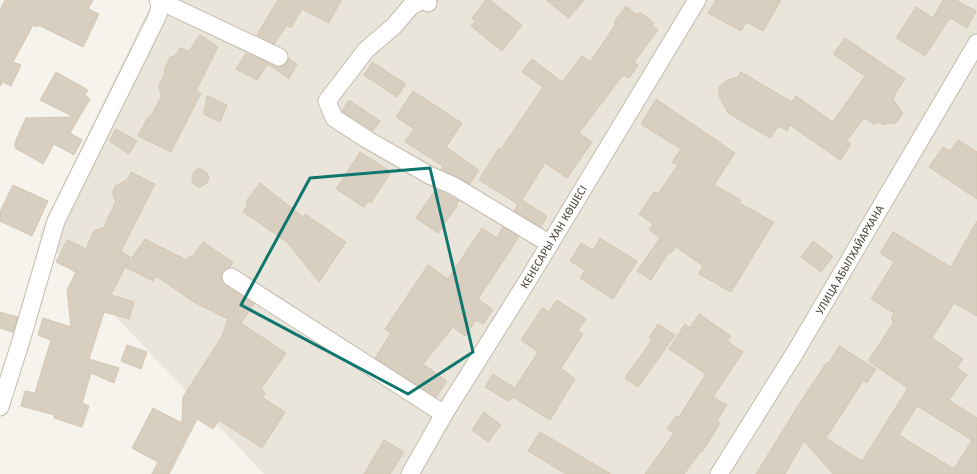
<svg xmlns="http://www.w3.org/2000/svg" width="977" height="474" font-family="'Fira Sans',sans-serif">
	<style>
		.residential { fill: #eae5da }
		.building { fill: #d8cfc1; stroke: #d3c7b4; fill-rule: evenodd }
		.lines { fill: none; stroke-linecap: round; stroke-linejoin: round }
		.street-casing { stroke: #c2bbae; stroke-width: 19 }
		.street { stroke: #fff; stroke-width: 17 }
		.marked { fill: none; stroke: #0f766e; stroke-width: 3; stroke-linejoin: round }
		.labels { text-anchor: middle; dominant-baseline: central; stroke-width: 4; stroke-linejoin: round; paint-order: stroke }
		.street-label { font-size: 11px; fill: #4b4439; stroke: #fff }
	</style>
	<rect width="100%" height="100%" fill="#f6f3ec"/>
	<polygon class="residential" points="153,0 977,0 977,474 264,474 39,235"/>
	<g class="building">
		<polygon points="5,0 93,0 88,9 99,14 83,47 38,25 37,27 33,25 13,62 21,65 11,86 3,82 0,86 0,10"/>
		<polygon points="278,0 341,0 329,23 302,9 291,28 287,25 274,44 257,35"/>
		<polygon points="486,0 490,0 522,25 502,51 471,26 475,21 472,18"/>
		<polygon points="546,0 584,0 569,18"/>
		<polygon points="716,0 781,0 763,31 746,22 741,31 708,13"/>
		<polygon points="943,0 956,0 976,11 967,28 950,18 925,56 896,38 916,7 933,18"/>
		<polygon points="626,6 637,15 640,12 654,23 652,26 658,30 634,62 638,65 629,78 623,75 579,133 592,142 567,178 545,163 522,200 547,216 541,227 514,211 518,204 479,180 499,148 501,149 543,87 522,72 532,59 562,82 582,56 590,62 616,24 614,22"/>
		<polygon points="200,35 218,47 196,91 201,93 171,152 138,136 148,117 151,116 161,97 159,85 165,73 164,70 171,56 174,57 180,48 189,51"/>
		<polygon points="845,38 905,79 895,94 896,95 893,99 903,113 896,123 889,123 884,125 878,122 874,124 864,118 847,141 851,144 840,160 790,125 787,131 779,126 770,138 728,113 719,96 719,87 727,80 738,77 741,72 792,102 796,96 833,122 865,76 833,54"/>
		<polygon points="246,53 275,66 279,67 284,65 289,59 297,64 289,79 268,64 257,80 236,69"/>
		<polygon points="372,62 406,84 397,97 364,75"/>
		<polygon points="56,72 88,90 85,95 90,99 70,133 82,140 74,155 54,144 43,164 15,148 15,142 26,118 74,117 40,100"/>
		<polygon points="413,91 462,123 446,147 479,170 470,184 441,169 443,166 405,142 414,129 396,117"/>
		<polygon points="207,96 227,105 220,122 204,114"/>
		<polygon points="656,99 735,153 714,185 741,200 739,203 774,222 731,292 699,274 703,266 676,247 671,253 669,252 651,280 637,271 660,238 649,230 653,224 639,214 654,192 658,194 678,165 672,162 681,149 641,124"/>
		<polygon points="349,100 380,121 373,131 342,111"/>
		<polygon points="116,129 137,141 129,154 109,141"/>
		<polygon points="958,140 977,152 977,199 929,167 943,147 950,151"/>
		<polygon points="360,152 391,172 371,203 368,201 364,207 336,189"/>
		<polygon points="199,168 207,173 209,178 207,183 200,187 195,185 192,182 192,178 194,172"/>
		<polygon points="131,172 155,184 121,251 130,257 111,295 134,302 129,319 104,312 89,359 119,368 114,383 91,373 82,403 89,406 82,427 54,418 55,415 21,406 25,391 35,393 51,340 38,335 43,318 71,327 67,290 76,272 56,262 67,240 86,249 94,231 104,227 116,201 113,196 113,190 115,186 127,180"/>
		<polygon points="260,183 303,217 305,214 346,242 319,282 287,242 243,212 247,206 247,200"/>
		<polygon points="13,185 48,201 32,236 0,221 0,212"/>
		<polygon points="436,189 459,201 456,205 457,206 438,233 416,218"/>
		<path d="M977,221V316L954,303L932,338L963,359L957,368L967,375L949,400L977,418V474H833L804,441L785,474H756L801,401L827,362L829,363L839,346L876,369L867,383L863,381L826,438L862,461L908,388L868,361L894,322L891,319L894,313L871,299L894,262L880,253L893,232L951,267ZM917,406L972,440L954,469L899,435Z"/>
		<polygon points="503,227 519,237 478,299 493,310 483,324 476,320 465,336 453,327 423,364 447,381 436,397 375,358 391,333 385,329 428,265 448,279 482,228 497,238"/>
		<polygon points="600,238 637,261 613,299 580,278 585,270 570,261 581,243 593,250"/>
		<polygon points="145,239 187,260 190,256 193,256 203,242 233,262 230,267 223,271 221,276 222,280 220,282 254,304 241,323 286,353 261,389 265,393 263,398 285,412 262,448 219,420 213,429 197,419 169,474 152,474 158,462 132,448 153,408 182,423 183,397 221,338 228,319 194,302 156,276 153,281 125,267"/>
		<polygon points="813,241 833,256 821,272 801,257"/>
		<polygon points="557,300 586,319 578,330 583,334 561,368 575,379 550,420 513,397 508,401 485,387 493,374 515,388 538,352 521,340 542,308 549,312"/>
		<polygon points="0,312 18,317 13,332 0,328"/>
		<polygon points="699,314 731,336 727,341 743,352 713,397 727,405 717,421 720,423 702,452 701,451 684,474 645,474 674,433 667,429 676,416 679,417 706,374 669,349 685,324 690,328"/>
		<polygon points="658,324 675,335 638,387 625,378 652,340 649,338"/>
		<polygon points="127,345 147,352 141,369 121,361"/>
		<polygon points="484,412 501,425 488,442 472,430"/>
		<polygon points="540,432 611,474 566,474 528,451"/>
		<polygon points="384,440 404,452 390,474 364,474"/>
	</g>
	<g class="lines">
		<defs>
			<g id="street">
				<polyline points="158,0 279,57"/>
				<polyline points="428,3 422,0 411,6 394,26 366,50 327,101 334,118 368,140 429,175 454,186 550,244"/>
				<polyline points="231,277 444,414"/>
				<polyline points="0,407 20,344 56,221 157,17 162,0"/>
				<polyline points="410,474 444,414 528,280 697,0"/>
				<polyline points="719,474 796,351 977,43"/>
			</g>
		</defs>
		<use href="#street" class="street-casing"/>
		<use href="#street" class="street"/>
	</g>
	<path class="marked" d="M430,168L473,352L408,394L241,305L310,178Z"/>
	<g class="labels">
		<g class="street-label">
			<text transform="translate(554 237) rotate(-59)">КЕНЕСАРЫ ХАН КӨШЕСІ</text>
			<text transform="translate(850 260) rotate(-60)">УЛИЦА АБЫЛХАЙАРХАНА</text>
		</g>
	</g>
</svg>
